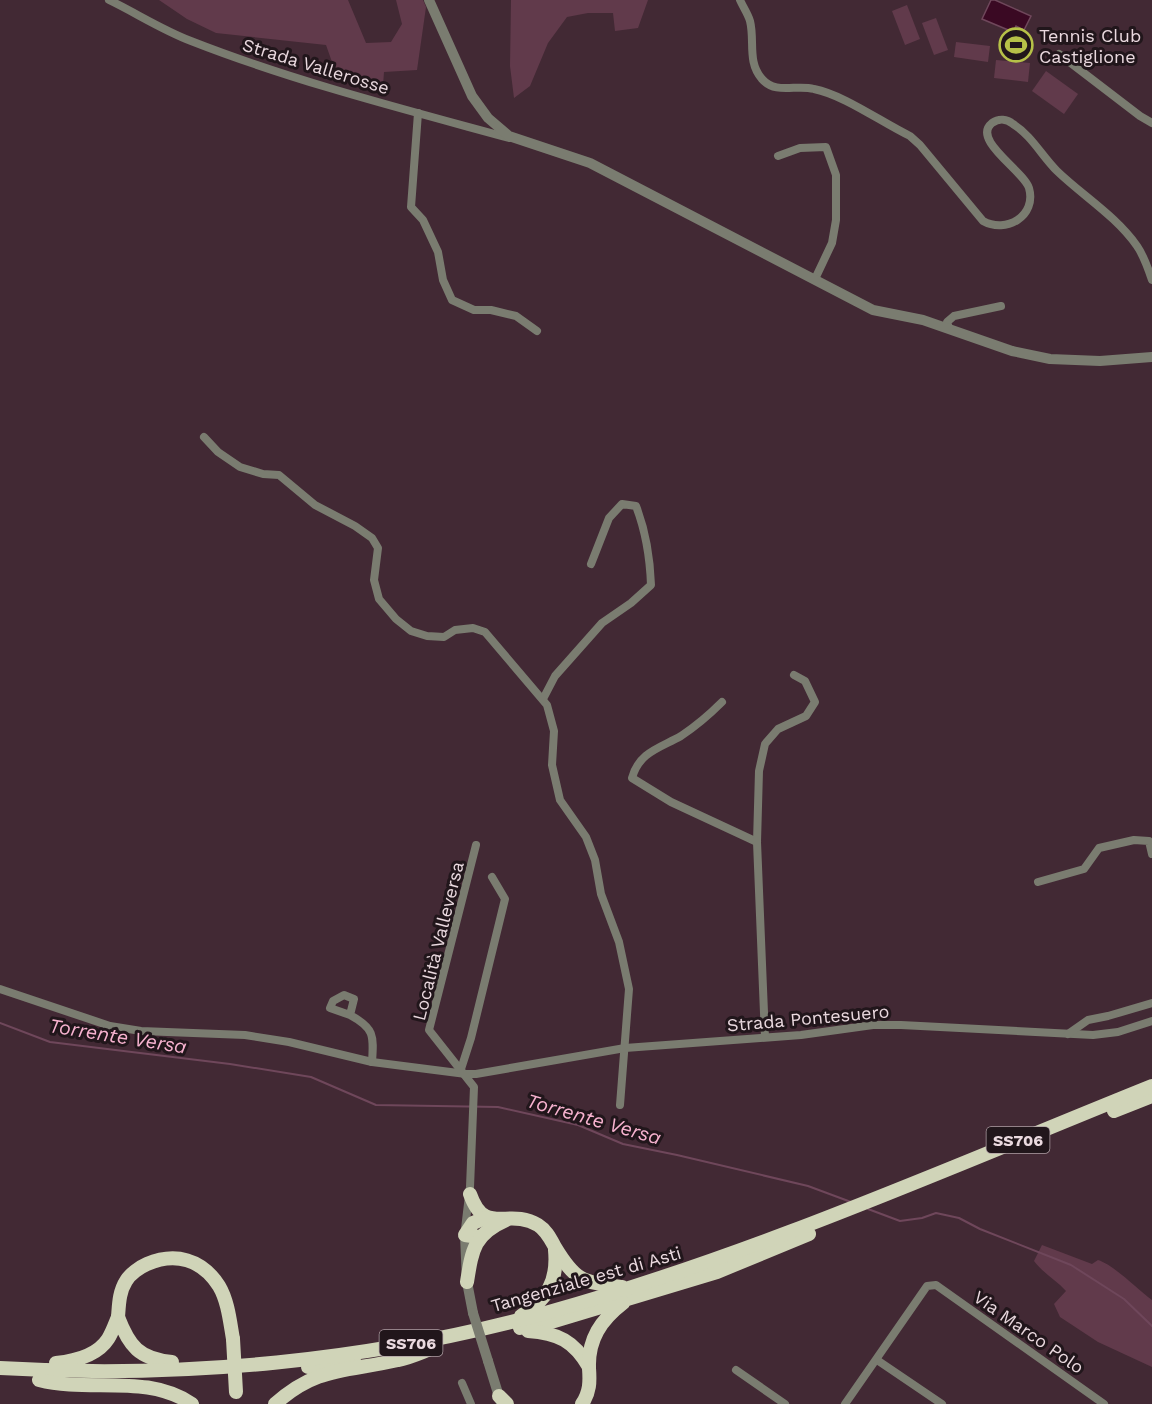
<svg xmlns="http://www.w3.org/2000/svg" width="1152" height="1404" font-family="'Work Sans',sans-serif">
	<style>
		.green { fill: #613a4b }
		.water { fill: #3a0923; stroke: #6f475b; stroke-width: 1.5 }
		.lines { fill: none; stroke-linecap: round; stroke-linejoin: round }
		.stream { stroke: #6f475b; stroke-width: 2 }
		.minor { stroke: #7a7c70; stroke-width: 8 }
		.tertiary { stroke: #7a7c70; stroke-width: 10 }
		.trunk { stroke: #d0d4b8; stroke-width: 14 }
		.tertiary-bridge { stroke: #7a7c70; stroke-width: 10 }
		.trunk-bridge { stroke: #d0d4b8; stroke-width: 14 }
		.labels { text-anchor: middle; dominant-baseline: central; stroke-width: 6; stroke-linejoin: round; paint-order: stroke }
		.shield { fill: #21161b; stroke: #ae9ea4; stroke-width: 1.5 }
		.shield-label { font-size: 16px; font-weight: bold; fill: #ead9df }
		.poi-label { font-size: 18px; fill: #ead9df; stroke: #21161b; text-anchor: start }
		.street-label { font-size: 18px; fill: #ead9df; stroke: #21161b }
		.water-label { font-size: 20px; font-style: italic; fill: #f7b2cf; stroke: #21161b }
	</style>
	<rect width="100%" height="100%" fill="#422934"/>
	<g class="green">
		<polygon points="159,0 348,0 366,43 391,42 402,24 396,0 423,0 426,7 417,70 384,72 383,85 343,78 332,62 326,45 216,33 187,19"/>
		<polygon points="511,0 648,0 638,28 615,31 613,13 588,13 567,17 548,43 530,86 514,98 510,66"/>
		<polygon points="907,5 920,39 905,45 892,11"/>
		<polygon points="936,18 948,50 934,55 922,23"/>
		<polygon points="956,42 990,46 988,62 954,57"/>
		<polygon points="996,60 1030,63 1028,82 994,78"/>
		<polygon points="1046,71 1078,94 1064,114 1032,91"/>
		<path d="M1042,1245L1092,1264L1098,1260C1114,1265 1137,1289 1152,1300V1367L1098,1342L1060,1317L1054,1304L1066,1291C1056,1280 1043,1273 1034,1261Z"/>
	</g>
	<polygon class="water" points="991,0 995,0 1031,16 1024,30 1016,26 1013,32 982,19"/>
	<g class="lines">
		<g class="stream">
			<polyline points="0,1023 50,1042 230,1064 311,1077 376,1105 498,1107 578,1125 623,1144 677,1155 808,1186 851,1202"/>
			<polyline points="868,1209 900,1221 922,1218 936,1213 959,1218 980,1229 1071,1265 1124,1299 1152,1326"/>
		</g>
		<g class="minor">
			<path d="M109,0C136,13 162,30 191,41C293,81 403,109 509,138"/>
			<path d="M740,0C743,7 748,14 750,21C755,41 747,62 762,79C776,95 796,84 814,89C844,95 881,122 910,136L920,145L983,221C1006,234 1037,216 1029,188C1024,171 971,140 992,123C999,118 1007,119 1013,124C1031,135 1042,156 1057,171C1083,196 1116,216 1137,246C1144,256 1148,268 1152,280"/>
			<polyline points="1059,54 1140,116 1152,123"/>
			<polyline points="418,113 411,207 423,220 438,252 443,280 452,300 474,310 491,310 516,316 537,331"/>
			<polyline points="778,156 800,148 826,147 836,175 836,220 832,243 815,279"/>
			<polyline points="949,328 947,322 954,316 1001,306"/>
			<polyline points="204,437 218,452 240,467 263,474 279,475 315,505 355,526 372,538 378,548 374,580 379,599 396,619 411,631 427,636 444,637 455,630 473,628 485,632 547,705 554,731 552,765 560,800 586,837 595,860 601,894 619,942 629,989 620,1105"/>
			<path d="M543,699L555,676L602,623L631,603L651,585C650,557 646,532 636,506L622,504L609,518L591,564"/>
			<path d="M722,702C709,715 696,726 681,736C660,748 639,752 632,778L671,802L757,842"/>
			<polyline points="1038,882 1084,869 1099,848 1134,840 1149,841 1152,854"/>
			<polyline points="0,989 110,1026 141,1031 245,1035 289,1042 372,1062 466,1074 476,1074 625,1048 801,1035 873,1025 901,1025 1093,1035 1118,1032 1152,1021"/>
			<path d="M350,1015L330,1008L333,1001L344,995L354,999L350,1015C374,1028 374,1035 372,1062"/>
			<polyline points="1068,1034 1088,1020 1108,1016 1152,1003"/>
			<polyline points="765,1037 757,842 759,771 765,744 778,729 806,716 815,702 805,681 794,675"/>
			<polyline points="461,1069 471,1038 505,899 492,877"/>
			<polyline points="465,1229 470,1187 474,1087 429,1030 476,845"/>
			<polyline points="877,1360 942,1404"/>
			<polyline points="736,1370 785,1404"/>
			<polyline points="462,1383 471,1404"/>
			<polyline points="845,1404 927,1286 936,1285 1104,1404"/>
		</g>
		<g class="tertiary">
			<polyline points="429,0 472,96 488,118 509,136 590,163 873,310 923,320 1012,351 1050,359 1100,361 1152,357"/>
			<polyline points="465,1235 467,1282 473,1313"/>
			<polyline points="488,1361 501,1403"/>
		</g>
		<g class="trunk">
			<polyline points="1114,1111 1152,1096"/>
			<path d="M470,1194C485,1237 508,1207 538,1225C546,1230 550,1238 555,1247C576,1282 583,1282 622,1287"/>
			<polyline points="479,1237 465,1235 473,1223 485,1218"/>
			<path d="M467,1282C472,1250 474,1234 506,1220"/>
			<path d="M521,1316C547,1300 558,1281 555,1250"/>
			<path d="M118,1317C119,1305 119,1292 126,1281C130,1274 140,1267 147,1264C175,1252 202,1259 219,1286C228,1301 230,1322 233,1339"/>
			<polyline points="520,1328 551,1322 717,1272 809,1234"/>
			<path d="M528,1331C558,1333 574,1341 589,1367"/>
			<path d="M56,1363C75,1361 97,1356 108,1339C112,1333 115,1324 118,1317C129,1346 139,1359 172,1362"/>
			<polyline points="308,1367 354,1361"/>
			<path d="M0,1368C183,1379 372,1361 549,1312C756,1254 953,1166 1152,1086"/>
			<path d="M39,1380C90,1393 146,1373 192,1404"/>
			<polyline points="499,1396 507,1404"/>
			<path d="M275,1404C317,1366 347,1372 398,1360C410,1358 422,1352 433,1348"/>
			<path d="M582,1404C590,1392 590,1382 589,1368C588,1339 601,1320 623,1303"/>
		</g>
		<polyline class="tertiary-bridge" points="473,1313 488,1361"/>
		<polyline class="trunk-bridge" points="233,1339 236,1392"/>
	</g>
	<defs>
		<symbol id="stadium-ring" viewBox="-11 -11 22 22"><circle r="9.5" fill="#21161b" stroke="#b6c148" stroke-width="1.5"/><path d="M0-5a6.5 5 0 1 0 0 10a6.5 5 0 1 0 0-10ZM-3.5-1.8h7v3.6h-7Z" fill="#b6c148"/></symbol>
	</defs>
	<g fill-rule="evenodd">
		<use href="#stadium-ring" x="997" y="26" width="38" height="38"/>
	</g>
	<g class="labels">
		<g class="shield">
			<rect x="986.5" y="1127" width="63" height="26" rx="4.5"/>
			<rect x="379.5" y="1330" width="63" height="26" rx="4.5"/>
		</g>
		<g class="shield-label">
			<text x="1018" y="1140">SS706</text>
			<text x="411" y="1343">SS706</text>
		</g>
		<g class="poi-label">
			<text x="1039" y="35">Tennis Club<tspan x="1039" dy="21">Castiglione</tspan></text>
		</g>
		<g class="street-label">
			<text transform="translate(316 66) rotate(17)">Strada Vallerosse</text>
			<text transform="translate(438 941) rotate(-76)">Località Valleversa</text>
			<text transform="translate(808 1018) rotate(-5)">Strada Pontesuero</text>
			<text transform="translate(586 1279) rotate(-16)">Tangenziale est di Asti</text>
			<text transform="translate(1029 1332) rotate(35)">Via Marco Polo</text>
		</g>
		<g class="water-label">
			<text transform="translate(118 1036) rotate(9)">Torrente Versa</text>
			<text transform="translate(594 1119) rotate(16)">Torrente Versa</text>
		</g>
	</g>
</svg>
